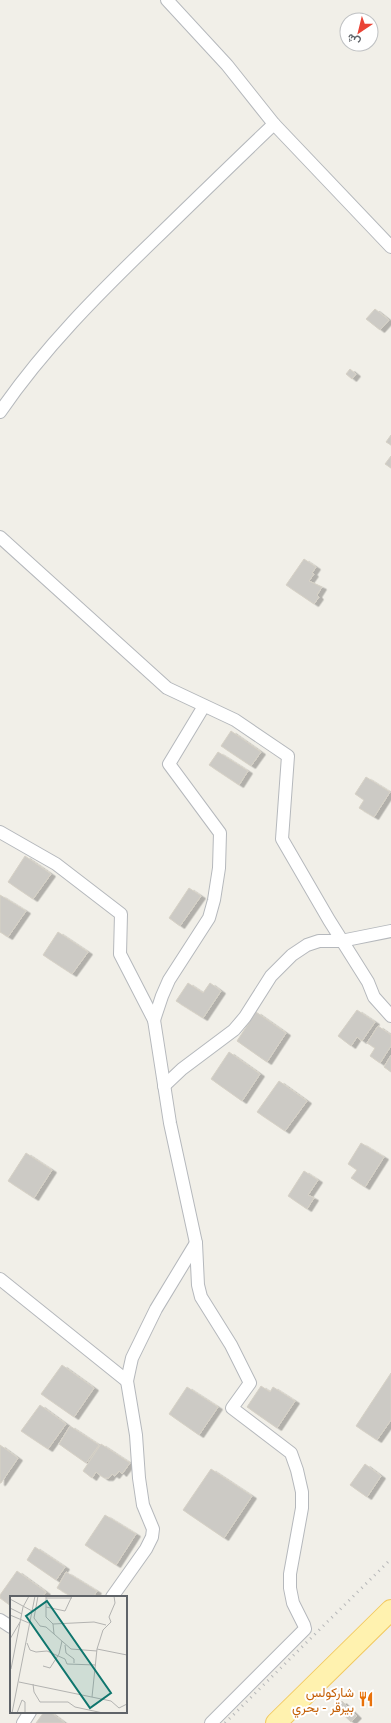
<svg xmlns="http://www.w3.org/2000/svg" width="391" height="1723" font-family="'Open Sans',Vazirmatn,sans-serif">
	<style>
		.building { fill: #cccac5; stroke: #d6d1c6; filter: url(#shadow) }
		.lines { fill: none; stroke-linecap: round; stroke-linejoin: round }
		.minor-casing { stroke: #b5b8bc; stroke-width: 14 }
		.primary-casing { stroke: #f2c960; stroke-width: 22 }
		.minor { stroke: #fff; stroke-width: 12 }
		.primary { stroke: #fff2af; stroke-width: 20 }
		.rail { stroke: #b6b7b8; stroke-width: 3; stroke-dasharray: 1 5; stroke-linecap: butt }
		.labels { text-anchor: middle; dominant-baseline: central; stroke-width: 4; stroke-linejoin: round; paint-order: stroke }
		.food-label { font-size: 13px; fill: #c56008; stroke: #fff; text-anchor: end }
		.inset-road { fill: none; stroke: #b3b3b1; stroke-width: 1 }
		.view { fill: #0f766e; fill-opacity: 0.15; stroke: #0f766e; stroke-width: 2 }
		.inset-edge { fill: none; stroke: #5f6368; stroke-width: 2 }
	</style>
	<defs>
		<filter id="shadow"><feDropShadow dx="4.5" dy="2.5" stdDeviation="0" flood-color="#0004"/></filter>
	</defs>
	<rect width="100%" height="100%" fill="#f1efe8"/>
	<g class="building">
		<polygon points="375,309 389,320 380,330 366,319"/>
		<polygon points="350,369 356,374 352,379 346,374"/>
		<polygon points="391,435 391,445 386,442"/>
		<polygon points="391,456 391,468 385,464"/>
		<polygon points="304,559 316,567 312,573 314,574 309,581 322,587 317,595 319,597 314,604 286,585"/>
		<polygon points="231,731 261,752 251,766 221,746"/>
		<polygon points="218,752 248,771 239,785 209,765"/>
		<polygon points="366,777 390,792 374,817 359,808 364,800 355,794"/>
		<polygon points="25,856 51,874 33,899 8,882"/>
		<polygon points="189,888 201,896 180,926 169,918"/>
		<polygon points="0,895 26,911 8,937 0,932"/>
		<polygon points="58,932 88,952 72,974 43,955"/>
		<polygon points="188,983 203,993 210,983 221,991 203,1018 176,1001"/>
		<polygon points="357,1010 375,1022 362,1041 357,1037 351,1046 338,1036"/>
		<polygon points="256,1012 286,1033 267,1062 237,1041"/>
		<polygon points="378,1026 391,1035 391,1046 380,1063 370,1056 375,1048 367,1043"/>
		<polygon points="229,1052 260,1074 242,1101 211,1079"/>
		<polygon points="391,1055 391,1072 384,1067"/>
		<polygon points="279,1081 307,1101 285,1131 257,1112"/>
		<polygon points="361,1143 384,1157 365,1187 351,1178 357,1170 348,1164"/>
		<polygon points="26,1153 52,1170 34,1198 8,1181"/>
		<polygon points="304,1171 318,1180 308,1195 314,1198 307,1209 288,1196"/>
		<polygon points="62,1365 94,1388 74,1417 41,1394"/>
		<polygon points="391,1373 391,1420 377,1440 356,1426"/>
		<polygon points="261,1386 270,1392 273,1387 295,1401 277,1428 247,1407"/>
		<polygon points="187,1387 218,1407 199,1435 169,1414"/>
		<polygon points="40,1405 66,1424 48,1449 21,1431"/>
		<polygon points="70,1426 99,1445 86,1463 59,1444"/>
		<polygon points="101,1444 130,1463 122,1474 119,1471 115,1476 112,1474 109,1478 104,1478 96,1472 92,1478 83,1471"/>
		<polygon points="0,1445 18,1458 1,1483 0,1483"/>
		<polygon points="365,1464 381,1476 367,1497 350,1485"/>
		<polygon points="211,1469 252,1496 224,1538 183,1510"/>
		<polygon points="105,1515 136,1534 116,1565 85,1545"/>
		<polygon points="35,1547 65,1567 56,1580 27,1560"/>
		<polygon points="17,1571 46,1592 42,1597 11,1597 11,1606 0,1598 0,1595"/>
		<polygon points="66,1572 97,1591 93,1597 72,1597 57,1588"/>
		<polygon points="342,1701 357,1716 351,1722 336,1708"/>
		<polygon points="44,1712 50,1712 65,1723 36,1723"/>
	</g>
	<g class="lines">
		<defs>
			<g id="minor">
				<polyline points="167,0 227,65 274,124 391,247"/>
				<path d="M0,412C44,348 98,294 154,240C194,201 234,162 274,124"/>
				<polyline points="0,537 167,688 235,720 288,756 282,839 329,920 368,982 374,997 391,1016"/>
				<polyline points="0,832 56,864 121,914 120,954 154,1020 170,1123 196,1243 198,1285 201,1297 231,1345 250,1383 232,1408 291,1453 297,1470 302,1492 302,1508 290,1574 290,1588 293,1603 304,1625 305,1629 211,1723"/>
				<polyline points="154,1020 162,996 169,980 209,918 214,900 219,868 220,833 169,764 204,706"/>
				<polyline points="164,1086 182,1069 234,1030 245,1017 271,976 292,955 307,945 319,941 341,941 391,931"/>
				<polyline points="0,1279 127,1381"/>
				<polyline points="112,1597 146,1549 152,1537 153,1529 143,1505 139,1478 136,1435 127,1381 130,1367 132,1358 156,1309 196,1243"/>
				<polyline points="0,1620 11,1627"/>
				<polyline points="23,1723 30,1712"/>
			</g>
			<polyline id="primary" points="276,1723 391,1610"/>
		</defs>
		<use href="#minor" class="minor-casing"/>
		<use href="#primary" class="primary-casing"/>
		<use href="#minor" class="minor"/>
		<use href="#primary" class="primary"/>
		<polyline class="rail" points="225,1723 391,1559"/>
	</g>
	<defs>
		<symbol id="restaurant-bare" viewBox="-9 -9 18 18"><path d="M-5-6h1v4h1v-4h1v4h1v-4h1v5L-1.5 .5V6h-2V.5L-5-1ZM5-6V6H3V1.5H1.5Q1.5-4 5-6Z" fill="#e8710a" stroke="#fff" stroke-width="2.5" paint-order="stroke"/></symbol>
	</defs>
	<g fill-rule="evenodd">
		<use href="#restaurant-bare" x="355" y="1688" width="22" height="22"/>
	</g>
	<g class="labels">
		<g class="food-label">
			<text x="354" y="1692">شاركولس<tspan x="354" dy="15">بيرقر - بحري</tspan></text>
		</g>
	</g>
	<g transform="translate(10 1596)">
		<rect width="117" height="117" fill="#f1efe8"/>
		<path class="inset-road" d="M28,0L24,22L30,30L36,31L61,53L87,55M36,0V21L43,28L44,38M36,2H62M0,3L22,15M36,11L55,15L62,0M0,12L12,18M0,19L19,27M43,28L84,26L96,29M0,43L10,26M17,47L20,54L26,56L37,55L55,63L57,68L86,69M55,49L56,57L64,63V67M87,53L117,59M33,70L40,72L49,58L52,45M1,73L13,11L19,0M9,86L101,105L109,112L117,108M23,88L24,96L30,106H58L65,111L93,117M82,101L87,53L93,34L101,26L99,21L105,7L104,0M2,117L25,0M7,117L12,104L15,106V117"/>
		<path class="view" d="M37,5L101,97L80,112L16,20Z"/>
		<rect width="117" height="117" class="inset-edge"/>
	</g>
	<g transform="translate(359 32) rotate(215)"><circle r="19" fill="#ffffff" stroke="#bfc1c3"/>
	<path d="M0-3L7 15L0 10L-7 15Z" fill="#ea4335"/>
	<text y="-6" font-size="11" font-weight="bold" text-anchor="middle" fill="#5f6368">ش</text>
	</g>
</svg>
